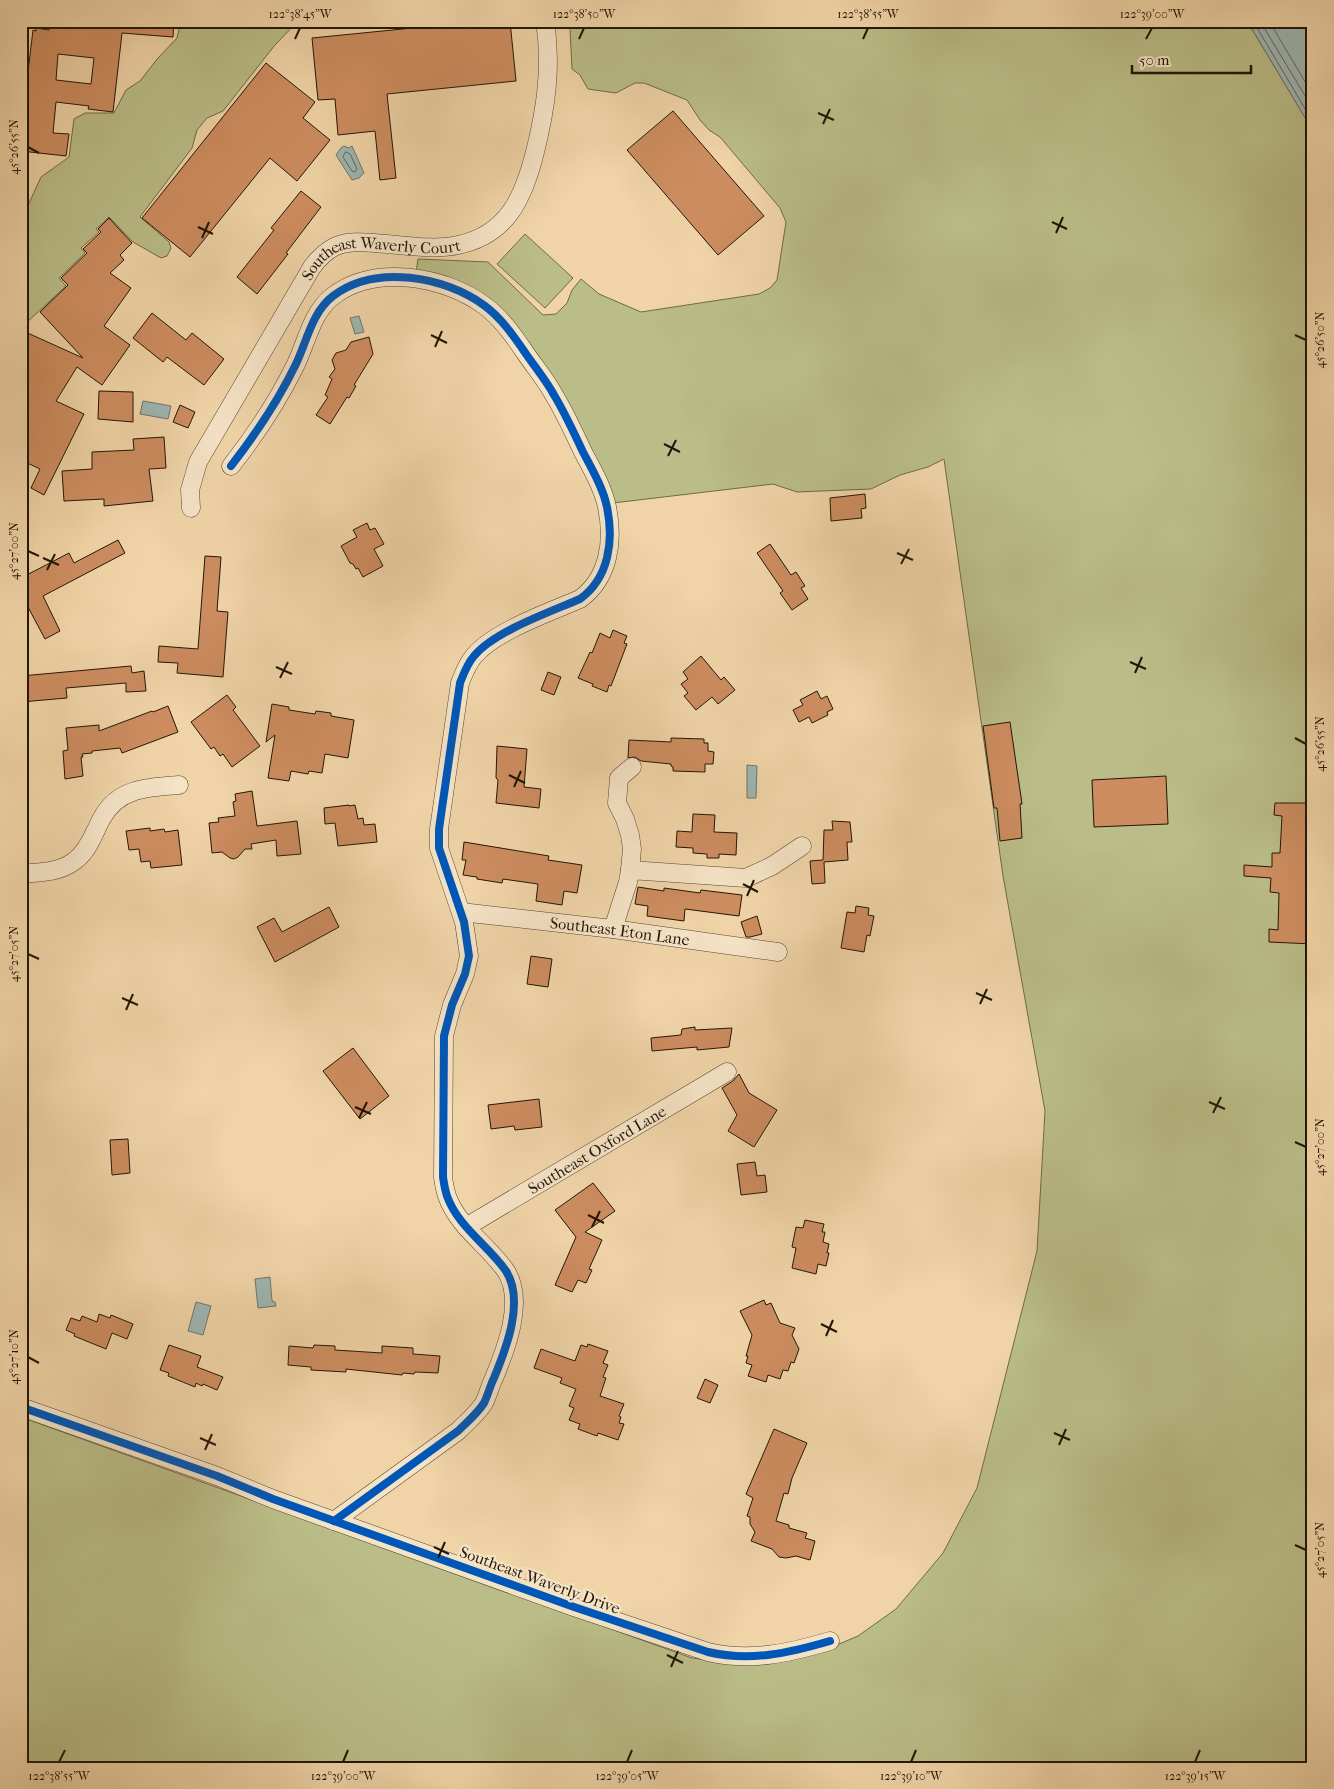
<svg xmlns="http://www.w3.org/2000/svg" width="1334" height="1789" font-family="'IM FELL French Canon',serif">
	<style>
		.green { fill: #babd87; stroke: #6e6a48 }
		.water { fill: #9eb6b2; stroke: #6c766e }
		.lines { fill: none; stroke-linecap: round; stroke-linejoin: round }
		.shore { stroke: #60665d; stroke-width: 1 }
		.building { fill: #cd8d60; stroke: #211608; fill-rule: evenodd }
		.minor-casing { stroke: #554630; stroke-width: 19 }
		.minor { stroke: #f5e3c6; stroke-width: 18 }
		.cycleway-casing { stroke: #f5e3c6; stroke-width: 11 }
		.cycleway { stroke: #0057b8; stroke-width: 8 }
		.ticks { fill: none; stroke: #211608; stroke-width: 2 }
		.labels { text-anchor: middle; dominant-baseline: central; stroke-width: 4.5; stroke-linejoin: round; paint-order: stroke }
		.street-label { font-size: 16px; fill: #211608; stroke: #f5e3c6 }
		.neatline { fill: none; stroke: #211608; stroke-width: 2 }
		.ticks-label { font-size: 12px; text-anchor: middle; fill: #211608 }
	</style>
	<rect width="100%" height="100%" fill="#f0d4a7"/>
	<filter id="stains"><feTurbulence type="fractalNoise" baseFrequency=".004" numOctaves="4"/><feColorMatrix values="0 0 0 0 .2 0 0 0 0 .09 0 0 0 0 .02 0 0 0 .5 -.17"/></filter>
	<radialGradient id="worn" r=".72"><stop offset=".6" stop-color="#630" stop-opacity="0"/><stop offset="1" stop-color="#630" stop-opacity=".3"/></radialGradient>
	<g class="green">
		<polygon points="181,21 298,21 275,45 223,111 207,118 197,130 192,148 140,217 169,242 171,248 167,256 161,258 133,242 109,217 96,229 99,232 81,248 85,253 59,278 66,286 23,326 21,326 21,214 25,212 41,177 69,157 74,119 85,113 114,113 126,90 140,81 158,58 177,38"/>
		<polygon points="598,21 631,21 633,25 647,21 1247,21 1313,131 1313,1768 21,1768 21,1417 692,1658 740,1664 767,1664 820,1652 858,1636 896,1609 943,1553 977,1488 1037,1251 1045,1111 1003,876 944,459 928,467 900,475 871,489 797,492 773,484 613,503 498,312 416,273 418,259 488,262 543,315 556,314 567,303 572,290 581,279 599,294 641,312 759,294 770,288 777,280 786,222 780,208 720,137 709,130 700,120 687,100 644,83 635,83 616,93 588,89 580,75 572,69 570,29"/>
		<polygon points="525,234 573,278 545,308 497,264"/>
	</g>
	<g class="water">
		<polygon points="1247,21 1313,21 1313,131 1249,24"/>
		<polygon points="344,146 349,148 352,146 364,173 359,178 352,180 336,155 341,148"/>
		<polygon points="359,316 364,332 355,334 350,318"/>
		<polygon points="143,401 171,406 168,419 140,414"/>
		<polygon points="747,765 757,766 756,798 747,798"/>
		<polygon points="270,1277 272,1301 275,1302 276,1306 258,1308 255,1279"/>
		<polygon points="196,1302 211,1306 203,1335 188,1331"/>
	</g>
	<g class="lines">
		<g class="shore">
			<polyline points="1253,21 1313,122"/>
			<polyline points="1260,21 1313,109"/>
			<polyline points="1269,21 1313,95"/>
			<polygon points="346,152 350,154 357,169 355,172 352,171 343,157"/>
		</g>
	</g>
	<g class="building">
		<path d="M50,21L88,25V21H174L173,37L122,33L113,112L88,109L89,106L56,102L53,133L69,134L66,156L21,151V122H27L28,97H25L33,30L36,31V28L49,30ZM58,54L94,58L91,84L56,80Z"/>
		<polygon points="483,21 510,21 516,81 387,94 396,178 380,180 375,131 338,135 335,99 318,100 312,38"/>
		<polygon points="266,63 315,102 303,118 330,140 297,181 270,158 190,257 142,218"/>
		<polygon points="673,111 764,216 718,255 627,150"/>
		<polygon points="301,191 321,207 286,253 288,254 257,294 237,277 274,230 271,228"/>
		<polygon points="109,218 132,243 120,255 124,260 110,273 131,288 104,326 130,345 102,385 77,367 56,401 84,414 44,495 31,488 40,469 21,460 21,330 83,358 40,312 68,285 61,278 87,253 83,249 101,232 98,229"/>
		<polygon points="152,313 186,340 192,333 224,359 204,385 167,357 163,362 133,338"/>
		<polygon points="369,337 373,354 354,385 356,386 349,398 347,397 330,424 316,415 328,397 325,395 332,379 329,377 335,369 332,360 336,353 346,350 351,342"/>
		<polygon points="99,391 133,392 133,422 98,419"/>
		<polygon points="180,405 195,412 188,428 173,422"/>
		<polygon points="164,437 166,468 149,469 153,501 104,506 104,499 64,501 62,471 92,469 92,452 134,450 133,439"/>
		<polygon points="865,494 866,508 861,509 862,518 831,521 830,498"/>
		<polygon points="367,523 370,530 375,528 384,544 374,549 383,566 363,577 358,568 356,569 353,564 350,563 341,546 357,537 353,530"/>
		<polygon points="118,540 125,553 43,596 60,631 45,639 21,594 21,578 69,553 74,563"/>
		<polygon points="770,544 791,575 796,572 805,586 801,588 808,599 792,610 780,593 783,591 757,553"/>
		<polygon points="205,556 221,557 217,611 228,612 223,677 177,673 178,663 158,662 159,646 198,649"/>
		<polygon points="613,630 627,636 624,643 627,644 611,686 609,685 607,692 592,686 593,684 578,678 590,652 592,653 600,633 610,638"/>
		<polygon points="701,656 721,680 724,677 735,690 718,704 712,697 696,710 684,696 688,693 681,684 688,679 683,672"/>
		<polygon points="131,666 132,673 144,671 146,691 126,692 126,683 66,688 67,698 21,702 21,676"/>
		<polygon points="548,672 561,677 554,695 541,690"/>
		<polygon points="817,691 821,699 827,696 833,709 827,712 828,715 812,723 809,717 799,722 793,710 803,705 800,700"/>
		<polygon points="227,695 236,707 233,710 260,746 232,767 223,754 220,756 214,747 211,749 191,722"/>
		<polygon points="272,704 289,707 289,710 315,714 316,711 331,713 331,716 354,720 348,758 325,754 322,773 309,771 308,774 291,771 289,781 268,778 275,735 266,742"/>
		<polygon points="168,706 178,732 122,753 120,748 92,751 92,753 82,754 83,757 81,757 83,776 65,779 63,751 68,750 66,728 99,725 99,731 152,711 153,712"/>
		<polygon points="1010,722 1022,804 1020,804 1022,838 1000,841 997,808 994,808 983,726"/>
		<polygon points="671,738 704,739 704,743 708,743 708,751 714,752 713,764 705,764 705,772 673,771 673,767 671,766 671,764 641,761 635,757 628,758 629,740 671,742"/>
		<polygon points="497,746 527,749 524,787 541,789 539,808 496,803 498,780 496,778"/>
		<polygon points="1166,776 1168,824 1094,827 1092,780"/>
		<polygon points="252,791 257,826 297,821 301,854 277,856 276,840 251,844 252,849 245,849 238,857 234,859 230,858 222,852 212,853 209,823 219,822 218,818 235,816 233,802 236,801 235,794"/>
		<polygon points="1275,803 1313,803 1313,944 1269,942 1269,929 1278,930 1279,893 1270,892 1271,878 1244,876 1244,865 1272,867 1272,853 1280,853 1282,816 1274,815"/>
		<polygon points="349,805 349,806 355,805 358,819 363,818 364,825 375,824 377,842 338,846 335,823 325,824 324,808"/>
		<polygon points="693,814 715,815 714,832 737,833 736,855 719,854 719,858 707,858 707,854 693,853 693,848 676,847 677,831 692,832"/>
		<polygon points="832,821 850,822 852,842 847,842 848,860 824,862 825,883 812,884 810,861 823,860 824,830 833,830"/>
		<polygon points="150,828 150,831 164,829 165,832 178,830 182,865 151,868 150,861 141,862 139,849 129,850 126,831"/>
		<polygon points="464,842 549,856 548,860 582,865 577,893 564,891 562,905 536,901 538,884 503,879 502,883 477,879 477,877 463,875 466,860 462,860"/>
		<polygon points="638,887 664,891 664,888 700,893 701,890 742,895 739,916 685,909 684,921 647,916 648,906 635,904"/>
		<polygon points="856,906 869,908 868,915 874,916 870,936 867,935 864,952 841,948 847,912 855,913"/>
		<polygon points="329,907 339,927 275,962 257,927 274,918 282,932"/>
		<polygon points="757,916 762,934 750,937 746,937 741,922"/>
		<polygon points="531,956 552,959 548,987 527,984"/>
		<polygon points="695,1027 695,1030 732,1028 729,1047 697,1050 697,1047 652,1051 651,1038 681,1035 682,1029"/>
		<polygon points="353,1048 389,1096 360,1119 323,1071"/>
		<polygon points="739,1074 749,1093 777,1110 754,1147 728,1131 737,1115 722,1088 733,1081"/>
		<polygon points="539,1099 542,1127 515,1130 514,1126 491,1129 488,1105"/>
		<polygon points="128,1139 130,1173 112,1175 110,1140"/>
		<polygon points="755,1162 757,1176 765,1175 767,1192 741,1195 737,1164"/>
		<polygon points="593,1183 615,1211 585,1232 602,1240 589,1269 592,1270 586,1283 578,1280 572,1292 555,1285 576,1237 555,1210"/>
		<polygon points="805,1220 824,1224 822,1232 825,1232 823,1242 829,1244 827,1253 829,1253 826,1266 818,1264 816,1274 792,1268 796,1248 792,1247 796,1227 803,1228"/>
		<polygon points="764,1300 766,1305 771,1303 780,1323 795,1328 792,1335 799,1349 794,1363 791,1362 788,1371 783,1370 780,1379 768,1375 766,1382 748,1376 752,1365 746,1363 748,1356 746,1356 752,1335 740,1311"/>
		<polygon points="99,1314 110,1318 111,1315 133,1324 127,1339 112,1333 106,1349 74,1336 75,1334 66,1330 71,1318 80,1321 82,1316 97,1322"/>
		<polygon points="588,1344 608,1351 603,1363 608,1365 603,1377 606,1378 600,1396 624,1404 619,1416 621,1417 619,1423 624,1424 618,1440 598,1433 597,1436 578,1429 580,1424 569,1420 574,1408 569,1406 576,1389 560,1383 562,1378 534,1368 541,1349 575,1361 581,1345 587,1347"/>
		<polygon points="169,1345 201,1356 197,1367 223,1377 217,1390 203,1384 202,1386 196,1383 195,1387 168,1376 169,1373 160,1370"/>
		<polygon points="314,1345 335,1346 335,1350 382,1353 382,1346 413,1348 413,1354 440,1356 438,1373 415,1372 414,1374 403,1373 402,1375 346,1369 346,1372 311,1370 311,1367 288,1365 289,1346 313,1348"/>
		<polygon points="705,1379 718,1385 710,1403 697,1398"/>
		<polygon points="774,1429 807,1443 792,1478 788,1494 784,1493 776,1521 789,1525 789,1528 807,1533 805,1538 815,1541 810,1560 796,1556 786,1558 779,1557 772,1549 751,1541 755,1532 750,1524 750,1517 747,1516 753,1498 746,1494"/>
	</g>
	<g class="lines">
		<defs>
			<g id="minor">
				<path d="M231,466C256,434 278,401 296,364C307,341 312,312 333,296C375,264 445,276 485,306C501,318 513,335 524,351C534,366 546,380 554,395C565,413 574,433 583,452C592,469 603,488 607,507C614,541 609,578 580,599C550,612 495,631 474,656C467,664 464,673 460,683L439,829V848L464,922L469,956L465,974L452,1005L444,1036L443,1177C444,1184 445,1190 447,1196C458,1227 488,1245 506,1271C525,1301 506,1349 494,1378C490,1386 488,1395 484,1403C477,1414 467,1422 458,1431L334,1521"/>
				<path id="s1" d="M191,508L190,490L198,462L312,267C318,259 325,252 334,247C350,239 370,243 387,244C410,246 435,250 458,245C508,235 524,196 535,152C546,108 552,66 545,21"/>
				<polyline points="630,870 632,849 630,835 625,819 617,803 619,778 632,767"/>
				<path d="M21,874C38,872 58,873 73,862C84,855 90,843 95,832C98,827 99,822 102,818C118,788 148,787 179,785"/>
				<path id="s2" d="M461,912L613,929L778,952"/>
				<polyline points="613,929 628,882 630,870 746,878 772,866 802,846"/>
				<path id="s3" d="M466,1227L727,1072"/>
				<path d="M21,1407L217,1476L273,1499L574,1607L708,1652C750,1662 789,1653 830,1641"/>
			</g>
		</defs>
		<use href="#minor" class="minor-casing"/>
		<use href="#minor" class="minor"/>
		<defs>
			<g id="cycleway">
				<path d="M231,466C256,434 278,401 296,364C307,341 312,312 333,296C375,264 445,276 485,306C501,318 513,335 524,351C534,366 546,380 554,395C565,413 574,433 583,452C592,469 603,488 607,507C614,541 609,578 580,599C550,612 495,631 474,656C467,664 464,673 460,683L439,829V848L464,922L469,956L465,974L452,1005L444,1036L443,1177C444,1184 445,1190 447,1196C458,1227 488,1245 506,1271C525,1301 506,1349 494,1378C490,1386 488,1395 484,1403C477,1414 467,1422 458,1431L334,1521"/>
				<path d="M21,1407L217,1476L273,1499L574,1607L708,1652C750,1662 789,1653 830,1641"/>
			</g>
		</defs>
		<use href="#cycleway" class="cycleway-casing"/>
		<use href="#cycleway" class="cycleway"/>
	</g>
	<path class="ticks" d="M295,39L300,28M579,39L584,28M863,39L868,28M1146,39L1152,28M818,113L834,120M823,124L830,109M28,147L39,153M1052,222L1067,229M198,227L213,234M1056,233L1063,217M202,238L209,222M431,335L447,343M1295,335L1306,340M435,347L442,331M664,444L680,452M668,456L676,440M28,551L39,556M897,553L913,560M43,558L59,565M901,564L909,549M47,570L55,554M1130,662L1146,669M276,667L292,674M1135,673L1142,657M280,678L288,662M1295,738L1306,744M509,775L525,783M514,787L521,771M743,884L758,892M747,896L754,880M28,954L39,959M976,993L992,1000M122,998L138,1005M980,1004L987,989M126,1010L133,994M1209,1102L1225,1109M355,1107L371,1114M1213,1113L1221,1097M359,1118L367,1102M1295,1142L1306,1147M588,1215L604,1223M592,1227L600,1211M821,1324L837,1332M826,1336L833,1320M28,1357L39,1363M1054,1433L1070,1440M200,1438L216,1445M1059,1445L1066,1429M205,1450L212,1434M1295,1545L1306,1550M434,1547L449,1554M438,1558L445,1542M667,1655L683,1663M671,1667L678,1651M59,1762L65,1750M343,1762L348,1750M627,1762L632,1750M911,1762L916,1750M1195,1762L1200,1750"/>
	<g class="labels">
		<g class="street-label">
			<text stroke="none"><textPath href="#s1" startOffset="345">Southeast Waverly Court</textPath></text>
			<text stroke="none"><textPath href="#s2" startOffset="160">Southeast Eton Lane</textPath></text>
			<text stroke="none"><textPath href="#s3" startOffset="152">Southeast Oxford Lane</textPath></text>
			<text transform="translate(540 1580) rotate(20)">Southeast Waverly Drive</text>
		</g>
	</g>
	<rect width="1334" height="1789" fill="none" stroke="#f0d4a7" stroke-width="55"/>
	<path d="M1132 65v8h119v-8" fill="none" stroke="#211608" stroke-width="2.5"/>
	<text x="1139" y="65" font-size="15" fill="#211608" stroke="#f5e3c6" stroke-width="4" paint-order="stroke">50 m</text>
	<rect x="28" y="28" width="1278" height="1734" class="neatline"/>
	<g class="ticks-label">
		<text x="300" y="18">122°38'45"W</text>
		<text x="584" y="18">122°38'50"W</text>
		<text x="868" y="18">122°38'55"W</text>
		<text x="1152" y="18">122°39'00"W</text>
		<text transform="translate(14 147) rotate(-90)" y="4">45°26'55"N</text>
		<text transform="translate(1320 340) rotate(-90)" y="4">45°26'50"N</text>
		<text transform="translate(14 551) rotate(-90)" y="4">45°27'00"N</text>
		<text transform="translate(1320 744) rotate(-90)" y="4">45°26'55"N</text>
		<text transform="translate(14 954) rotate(-90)" y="4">45°27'05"N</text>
		<text transform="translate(1320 1147) rotate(-90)" y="4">45°27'00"N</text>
		<text transform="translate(14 1357) rotate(-90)" y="4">45°27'10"N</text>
		<text transform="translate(1320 1550) rotate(-90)" y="4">45°27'05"N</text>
		<text x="59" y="1780">122°38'55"W</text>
		<text x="343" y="1780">122°39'00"W</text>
		<text x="627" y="1780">122°39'05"W</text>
		<text x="911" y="1780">122°39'10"W</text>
		<text x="1195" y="1780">122°39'15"W</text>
	</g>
	<rect width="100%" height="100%" filter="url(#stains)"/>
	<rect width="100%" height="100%" fill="url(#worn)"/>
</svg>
